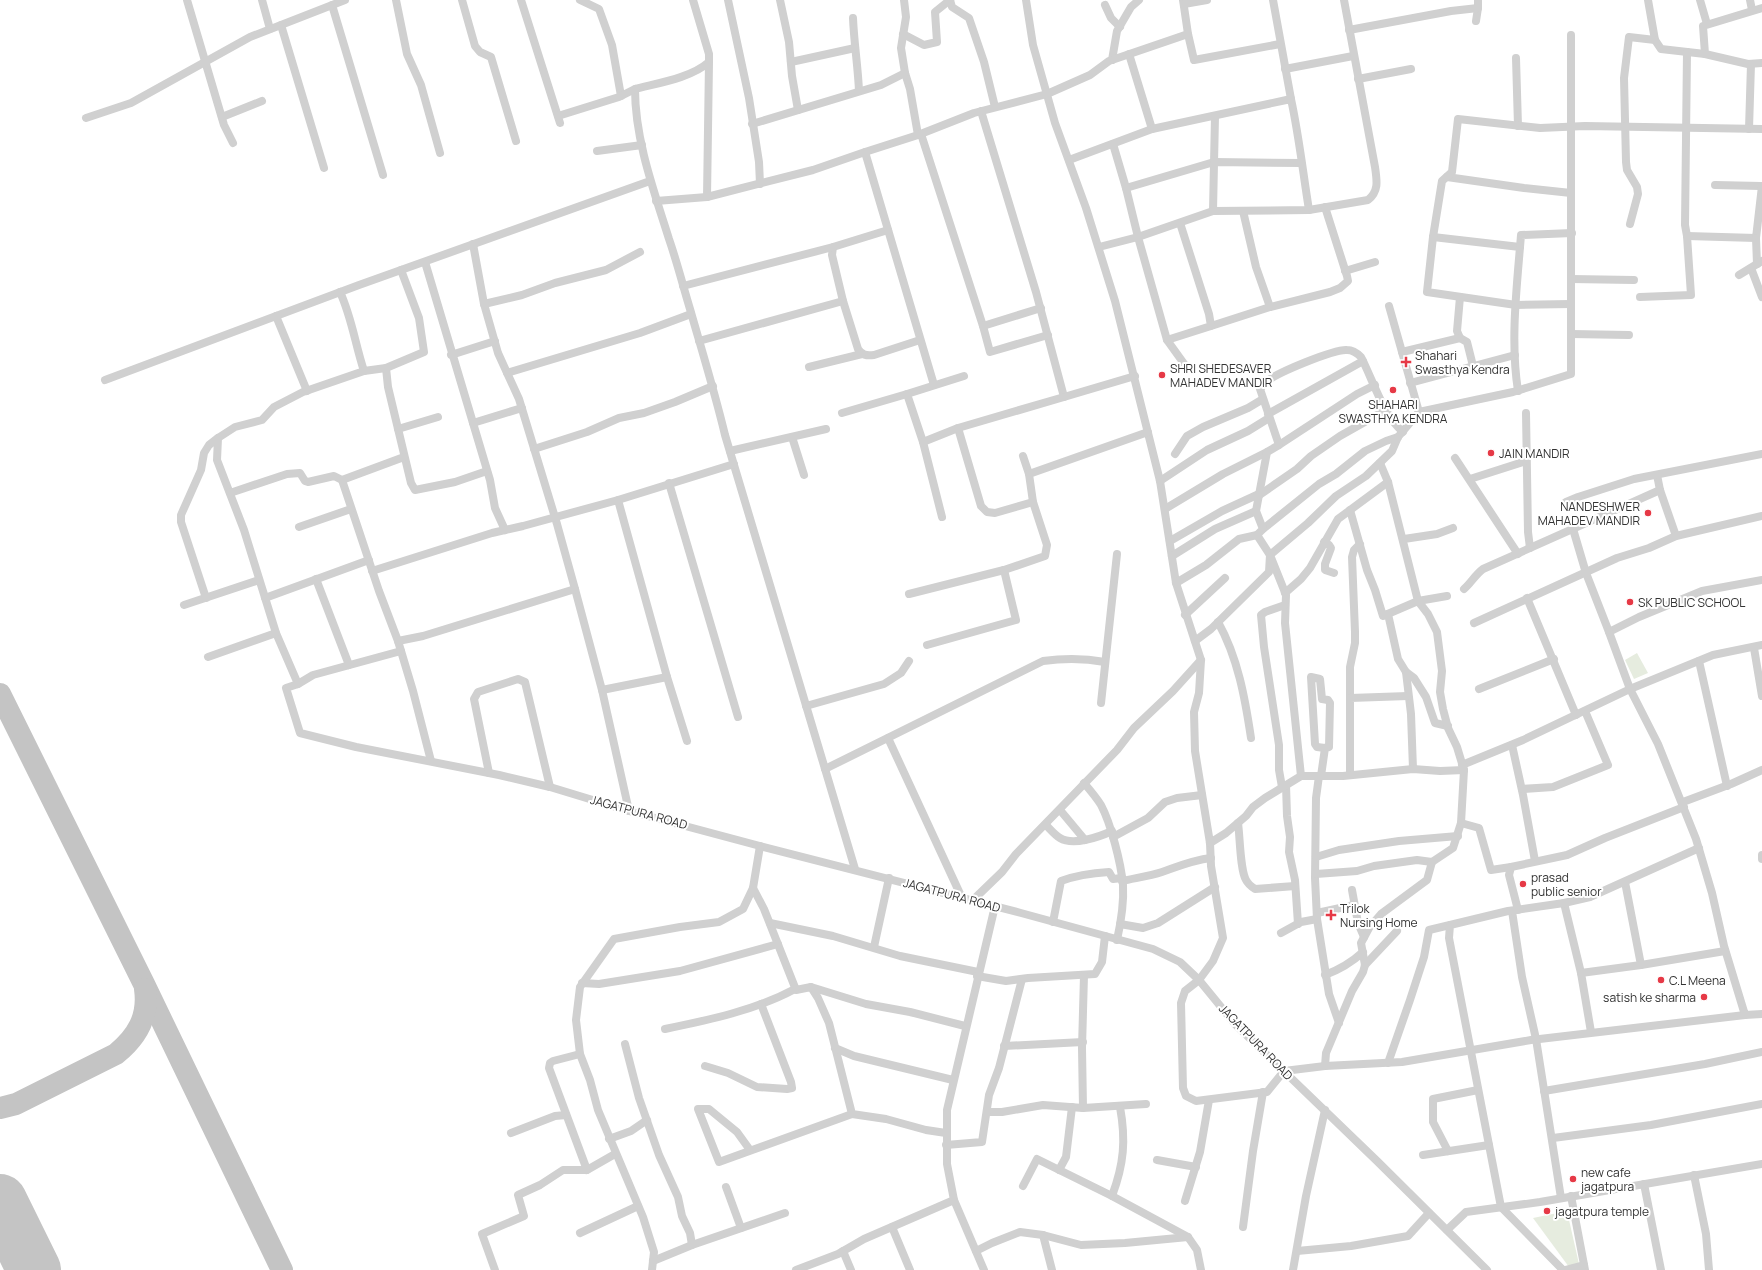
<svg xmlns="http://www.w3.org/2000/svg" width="1762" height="1270" font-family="Manrope,sans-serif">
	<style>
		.green { fill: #e6ecdf }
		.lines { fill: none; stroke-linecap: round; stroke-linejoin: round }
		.taxiway { stroke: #c4c4c4; stroke-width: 22 }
		.runway { stroke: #c4c4c4; stroke-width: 54 }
		.minor { stroke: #d0d0d0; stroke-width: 8 }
		.poi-dot { fill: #e63946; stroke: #fff; stroke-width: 1.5 }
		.labels { text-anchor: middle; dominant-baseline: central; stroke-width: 4; stroke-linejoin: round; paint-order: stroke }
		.poi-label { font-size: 12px; fill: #333; stroke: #fff; text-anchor: start }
		.street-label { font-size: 12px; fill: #333; stroke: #fff }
	</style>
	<rect width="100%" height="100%" fill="#fff"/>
	<g class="green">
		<polygon points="1637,653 1648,673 1634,679 1625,660"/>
		<polygon points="1567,1211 1579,1264 1569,1267 1533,1218"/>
	</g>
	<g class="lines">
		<g class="taxiway">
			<polyline points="0,694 144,984 282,1270"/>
			<path d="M0,1108L16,1104L116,1054C137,1037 149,1017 145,989"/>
			<polyline points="0,1193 19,1240"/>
		</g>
		<polyline class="runway" points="0,1201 34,1270"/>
		<g class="minor">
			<polyline points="187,0 224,125 233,143"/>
			<polyline points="262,0 270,29"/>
			<polyline points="396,0 407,54 421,85 440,153"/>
			<polyline points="462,0 475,46 480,52 491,57 516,141"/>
			<polyline points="521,0 560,123"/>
			<polyline points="580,0 599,9 612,45 621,96"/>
			<path d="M693,0L709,54V62C691,78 658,83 635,89C635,140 654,191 669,239C677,262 683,286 690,309C702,351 715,393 725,435L855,869"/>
			<polyline points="728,0 749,98 759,162 760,184"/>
			<polyline points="780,0 789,42 792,76 798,110"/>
			<polyline points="904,0 906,17 901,48 905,73 910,89 918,135"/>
			<polyline points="950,0 952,7 969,18 984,62 995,107"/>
			<polyline points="1026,0 1033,45 1055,123 1086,208 1115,301 1160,481 1176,583 1201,660 1199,693 1194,712 1195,751 1210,843 1211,866 1223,938 1213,961 1199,980 1185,991 1181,1003 1183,1088 1186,1096 1196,1101 1267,1092 1284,1071 1325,1066 1402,1062 1531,1040 1745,1015"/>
			<polyline points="1183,0 1188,34 1194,60 1280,44"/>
			<polyline points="1273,0 1291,99"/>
			<polyline points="1648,0 1655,40"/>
			<polyline points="1700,0 1707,24"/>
			<polyline points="1750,0 1752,10"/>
			<polyline points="1184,4 1207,0"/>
			<polyline points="332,5 383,175"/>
			<polyline points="1105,5 1111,18 1120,27"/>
			<polyline points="1762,8 1703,26 1705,54 1748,64 1762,63"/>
			<path d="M853,18C854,43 858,67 859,91"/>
			<polyline points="1476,21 1478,8 1478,0"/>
			<polyline points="281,25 324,168"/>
			<polyline points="1349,30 1451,11 1478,8"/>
			<polyline points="903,34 924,45 937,42 935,12 950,0"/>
			<polyline points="1129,54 1152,129"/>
			<polyline points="1516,58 1518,126"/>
			<polyline points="1112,60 1117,31 1131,7 1139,0"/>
			<polyline points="791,62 855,48"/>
			<polyline points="1285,69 1353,56"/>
			<polyline points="1358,79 1411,69"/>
			<polyline points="981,111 1036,292 1064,397 1135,376"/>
			<polyline points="558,116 619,97 635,89"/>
			<polyline points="222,117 262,101"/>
			<polyline points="86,118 131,103 250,37 345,0"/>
			<polyline points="752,124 881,85 905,73"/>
			<polyline points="1749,129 1751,64"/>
			<polyline points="921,134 983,326 990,352 1048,335"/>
			<polyline points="1113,144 1126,188 1138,237 1167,340 1185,365"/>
			<polyline points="597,151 642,145"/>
			<polyline points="865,152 918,135 974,113 1047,94 1090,75 1109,61 1188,34"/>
			<path d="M1069,160L1152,129L1291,99C1299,136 1303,173 1309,210"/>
			<polyline points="1447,177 1524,188 1571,193"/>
			<polyline points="1715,185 1761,186"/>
			<polyline points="1126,188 1214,162 1301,163"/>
			<polyline points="707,197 709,62"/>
			<polyline points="656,201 707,197 813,170 865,152 934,385"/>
			<polyline points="1213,211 1215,116"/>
			<polyline points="1243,211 1256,267 1270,307"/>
			<polyline points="1630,224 1638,194 1637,187 1627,170 1626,162 1624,78 1629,37 1655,40 1661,49 1705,54"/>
			<path d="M888,230L833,247L832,255L843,301L858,349C862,355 866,356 874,355L920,340"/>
			<polyline points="1687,236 1756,238 1762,186"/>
			<polyline points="1433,237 1520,247"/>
			<polyline points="1756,238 1757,264"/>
			<polyline points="473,244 484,304 498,353 519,399 557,524 575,589 602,690 629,811"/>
			<path d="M1099,247L1138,237L1213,211L1309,210L1368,200C1379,191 1377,181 1375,167L1344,0"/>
			<polyline points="425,262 490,480 495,508 505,530"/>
			<polyline points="1751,268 1762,297"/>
			<polyline points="401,270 419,318 424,352 386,368 388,387 411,483 415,490 455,482 487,471"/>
			<polyline points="1345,271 1375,262"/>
			<polyline points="1739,275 1762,261"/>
			<polyline points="1571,279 1634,280"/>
			<polyline points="683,286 833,247"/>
			<path d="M340,292C352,318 355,344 364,371L303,392L274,407L262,420L235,427L218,438L217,460L244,530L276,633L298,684L286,688L300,733L356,747L499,775L550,787L629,811L760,846L1021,913L1153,949L1180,962L1199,980L1235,1024L1377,1161L1487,1270"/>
			<polyline points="1460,297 1457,331 1460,338 1467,342 1473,366"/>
			<polyline points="1640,297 1691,295 1687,236 1685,225 1687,52"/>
			<polyline points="484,304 522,295 555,283 606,270 640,252"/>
			<polyline points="1571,304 1516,305 1427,292 1433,237 1442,181 1452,172 1458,119 1540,128 1585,126 1762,129"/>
			<polyline points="1389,306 1419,412"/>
			<polyline points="276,316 307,391"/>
			<polyline points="983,326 1041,308"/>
			<polyline points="1211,326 1270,307 1330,292 1340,288 1348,281 1347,276 1325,207"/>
			<polyline points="1571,334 1629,335"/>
			<polyline points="1167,340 1211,326 1209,314 1180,223"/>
			<polyline points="699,341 843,301"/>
			<polyline points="1402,352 1460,338"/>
			<polyline points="451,355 495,341"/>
			<polyline points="809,367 862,354"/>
			<polyline points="364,371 386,368"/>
			<polyline points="507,373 640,333 691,314"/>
			<polyline points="105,380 359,285 650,181"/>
			<polyline points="1410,383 1515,355"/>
			<path d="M1518,391C1510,340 1517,286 1521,235L1572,233"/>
			<polyline points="842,413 907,394"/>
			<polyline points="1526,413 1528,532 1530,548"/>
			<polyline points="1268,414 1363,361"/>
			<polyline points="473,423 522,408"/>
			<polyline points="958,428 981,506 987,512 995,513 1033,502"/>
			<polyline points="398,429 438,417"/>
			<polyline points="792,437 804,475"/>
			<polyline points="923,442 907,394 964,376"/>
			<polyline points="1279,445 1357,394 1375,385"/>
			<polyline points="534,449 587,432 619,418 644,413 675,402 713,386"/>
			<polyline points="730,451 826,429"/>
			<polyline points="1175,454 1187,436 1203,427 1248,408 1263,399"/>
			<polyline points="1023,456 1029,474"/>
			<polyline points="1455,458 1518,554"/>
			<polyline points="1657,475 1660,490 1676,536"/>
			<polyline points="1470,479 1526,461"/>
			<polyline points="342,480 404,457"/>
			<polyline points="1160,481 1207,450 1248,431 1269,418"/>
			<polyline points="669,483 738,717"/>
			<polyline points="230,493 287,474 300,473 305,481 308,482 334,476 342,480 379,591 398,641 413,691 431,761"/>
			<polyline points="1258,496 1297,469 1311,456 1340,436 1386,410"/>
			<polyline points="618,500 734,464"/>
			<polyline points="1566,502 1578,497 1634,479 1762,454"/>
			<polyline points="1165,509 1223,474 1267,452"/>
			<polyline points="1350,510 1367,570 1375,590 1383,616 1418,601 1447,596"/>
			<polyline points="942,517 923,442 958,428 1064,397"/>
			<polyline points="299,527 351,509"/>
			<polyline points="1263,529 1319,484 1336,474 1365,451 1386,441 1398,437"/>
			<polyline points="1573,529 1586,573 1609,632 1639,617 1702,591 1762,580"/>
			<polyline points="1404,539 1437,534 1453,528"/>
			<polyline points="1170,541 1222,511 1259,494"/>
			<polyline points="1324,542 1329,545 1331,548 1325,564 1325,570 1334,573"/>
			<polyline points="1172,556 1215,529 1256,511"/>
			<polyline points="372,571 492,533 523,526 618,500 667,677 687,741"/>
			<polyline points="316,579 349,665"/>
			<polyline points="1176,583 1206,565 1239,539 1257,535"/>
			<path d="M1464,589C1471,583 1475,575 1483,569L1660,490"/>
			<polyline points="1285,593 1301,579 1310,568 1338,519 1388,482"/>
			<polyline points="909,594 1004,570 1045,556 1047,545 1033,502 1029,474 1148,432"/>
			<polyline points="206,598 181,522 181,515 201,470 204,453 209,445 218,438"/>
			<polyline points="265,598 369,560"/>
			<polyline points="1527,598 1576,715"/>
			<polyline points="184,605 259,580"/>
			<polyline points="1388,614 1398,659 1406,672 1414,678 1426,697 1435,723 1448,726"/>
			<polyline points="1185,615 1225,578"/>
			<path d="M1218,622C1238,658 1245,698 1251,738"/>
			<polyline points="1474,623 1617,558 1649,548 1676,536 1762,516"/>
			<polyline points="1609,632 1630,689 1658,744 1696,839 1712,893 1724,946 1745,1015 1762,1014"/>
			<polyline points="398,641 423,636 575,589"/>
			<polyline points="1195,641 1211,629 1269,572 1270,555 1308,523 1336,496 1366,476 1392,451 1398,437 1419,412 1513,392 1571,374 1571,35"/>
			<polyline points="927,645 1016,620 1004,570"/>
			<polyline points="1754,648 1762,696"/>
			<polyline points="208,657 276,633"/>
			<polyline points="1699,661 1727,786"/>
			<polyline points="1406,672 1411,714 1413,769"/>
			<polyline points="298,684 313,675 401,651"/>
			<polyline points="1479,689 1554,659"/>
			<polyline points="602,690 667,677"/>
			<polyline points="1350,698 1350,667 1355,643 1355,632 1352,557 1354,550 1360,544"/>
			<polyline points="1101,703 1117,554"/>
			<polyline points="806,706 884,684 901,673 909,661"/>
			<polyline points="888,738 962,898"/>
			<polyline points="1512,745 1523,795 1535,861"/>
			<polyline points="1462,765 1523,740 1630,689 1713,655 1762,645"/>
			<path d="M825,769L1043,661C1064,658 1084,658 1105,662"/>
			<polyline points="489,773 474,699 478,692 518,679 525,682 550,787"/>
			<polyline points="1350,775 1350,698 1408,696"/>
			<path d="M1301,776L1285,623L1286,595L1270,555L1257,535L1263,529L1256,511L1267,452L1279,445L1260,389C1262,387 1264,384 1266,382C1276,373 1334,349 1347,350C1353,350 1357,353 1361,357C1373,380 1383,415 1403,432"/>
			<polyline points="1319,776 1316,798 1315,878 1317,919 1329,994 1339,1023"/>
			<polyline points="1321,776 1325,748 1329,747 1330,703 1328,700 1322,699 1320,679 1311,677 1315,744 1317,747 1325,748"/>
			<path d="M1084,783C1090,790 1096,797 1101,805C1111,824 1121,863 1123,885C1124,903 1121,922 1117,940"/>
			<polyline points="1286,785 1287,816 1290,837 1289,852 1295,880 1298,924"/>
			<polyline points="1282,787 1279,770 1279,745 1264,647 1261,615 1265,612 1285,605"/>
			<polyline points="1522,789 1553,787 1608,765 1585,711"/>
			<polyline points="1683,802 1731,784 1762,770"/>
			<polyline points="1060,810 1085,840"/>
			<path d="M1238,823C1240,836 1240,870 1246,880C1248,884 1252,887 1255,889L1295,886"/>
			<polyline points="1461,823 1479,828 1491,870 1511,867"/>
			<path d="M1046,825C1050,829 1055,835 1060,838C1073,846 1099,837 1112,831"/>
			<polyline points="1113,837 1148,818 1165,802 1177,798 1202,795"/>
			<polyline points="1210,843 1226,833 1246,816 1253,807 1265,798 1301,776 1343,776 1413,769 1440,771 1464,770"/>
			<polyline points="760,846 753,888 764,909 796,990 811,987 818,998 829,1023 852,1114 886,1119 926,1130 946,1133"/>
			<polyline points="1762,855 1762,859"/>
			<polyline points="1316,857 1339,850 1399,841 1458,836"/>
			<polyline points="1316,874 1357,871 1374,866 1417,860 1432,862"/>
			<path d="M1122,881C1135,878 1150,876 1162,872C1179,866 1193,860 1211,858"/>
			<polyline points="1625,882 1641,965"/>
			<polyline points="1352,890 1358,923 1364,937"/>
			<polyline points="973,900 1002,872 1016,854 1117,750 1134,728 1173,691 1201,660"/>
			<polyline points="1564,903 1581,973 1591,1032"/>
			<polyline points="1518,910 1509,875 1511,867 1567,855 1605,838 1684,807"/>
			<polyline points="1512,911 1522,977 1536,1039 1561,1198"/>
			<polyline points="1317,913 1354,905"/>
			<path d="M1053,922L1061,881C1077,875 1093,873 1109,872L1113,879L1122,878"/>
			<polyline points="770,923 833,936 900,956 978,972"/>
			<polyline points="1120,924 1143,928 1158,923 1215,887"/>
			<polyline points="1281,933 1301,922 1317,919"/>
			<polyline points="874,947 889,878"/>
			<polyline points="1365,965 1397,931"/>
			<polyline points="1581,973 1641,965 1725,951"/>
			<path d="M1325,975C1341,969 1351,963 1363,952"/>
			<polyline points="977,976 1006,981 1028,978 1095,974 1102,962 1105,936"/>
			<polyline points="582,983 599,984 680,971 778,944"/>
			<polyline points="811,987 866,1004 910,1012 965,1026"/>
			<path d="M665,1029C709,1020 756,1010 795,989"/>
			<polyline points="625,1044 639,1098 659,1155 678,1197 682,1216 690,1233 692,1245"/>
			<polyline points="1004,1046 1083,1042"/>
			<polyline points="835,1048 854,1056 953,1080"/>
			<polyline points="580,1054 553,1061 550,1063 549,1068 587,1170"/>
			<polyline points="1388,1063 1410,1000 1424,957 1429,930 1450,925"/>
			<polyline points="705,1066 728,1073 757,1087 787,1089 792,1088 791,1082 761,1004"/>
			<polyline points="1325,1066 1326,1053 1352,991 1363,972 1365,965 1361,943 1369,928 1381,914 1427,880 1432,862 1453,848 1461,823 1464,770 1457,747 1448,728 1443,709 1440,692 1442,671 1437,632 1428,614 1418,601 1388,482 1380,463"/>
			<polyline points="1544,1091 1705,1064 1762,1052"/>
			<polyline points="1083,1108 1146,1104"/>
			<polyline points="987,1112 1002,1112 1043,1105 1083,1108 1082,1048 1084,975"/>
			<polyline points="511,1133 555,1116 566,1115"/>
			<polyline points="1553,1138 1651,1125 1762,1104"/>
			<polyline points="609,1139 631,1131 647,1120"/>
			<polyline points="946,1145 982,1142 989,1095 999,1068 1022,979"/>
			<polyline points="750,1150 737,1132 709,1109 698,1109 719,1162 852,1114"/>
			<polyline points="1448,1151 1433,1122 1433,1099 1478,1090"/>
			<polyline points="1423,1155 1489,1145"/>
			<polyline points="1157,1160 1196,1167"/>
			<polyline points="1059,1170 1066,1157 1072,1107"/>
			<polyline points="1694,1175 1706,1234 1709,1270"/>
			<polyline points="1644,1184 1661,1270"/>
			<polyline points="1023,1186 1037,1159 1112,1196 1188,1237 1197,1250 1201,1270"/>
			<polyline points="726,1187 741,1228"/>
			<path d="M1112,1196C1124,1164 1126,1140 1120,1107"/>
			<polyline points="1571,1196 1585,1270"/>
			<polyline points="1185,1201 1200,1152 1209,1100"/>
			<polyline points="892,1227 910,1270"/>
			<polyline points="1243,1227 1253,1151 1263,1092"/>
			<polyline points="1447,1230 1466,1212 1540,1202 1762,1164"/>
			<polyline points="580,1233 638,1206"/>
			<polyline points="1043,1235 1052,1270"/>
			<polyline points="843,1251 851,1270"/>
			<polyline points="976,1251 992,1243 1020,1232 1043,1235 1081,1245 1125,1243 1188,1237"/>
			<polyline points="1297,1251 1351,1246 1408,1236 1429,1213"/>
			<polyline points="653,1261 692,1245 785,1213"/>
			<polyline points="495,1270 482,1234 524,1216 518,1195 540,1185 563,1170 587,1170 615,1154"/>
			<polyline points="652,1270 654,1252 643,1217 598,1110 590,1080 580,1054 576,1020 580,987 614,939 680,927 719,922 743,909 753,888"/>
			<polyline points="796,1270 838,1254 864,1239 954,1200"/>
			<polyline points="984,1270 954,1200 947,1164 947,1110 995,906"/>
			<polyline points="1293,1270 1306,1196 1325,1110"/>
			<polyline points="1563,1270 1501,1207 1449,938 1450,925 1508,911 1564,903 1590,897 1699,848"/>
			<polyline points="1565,1270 1584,1265"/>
		</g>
	</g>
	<g class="poi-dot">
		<path d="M1404 356h4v4h4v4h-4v4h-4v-4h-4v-4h4z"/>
		<circle cx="1162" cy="375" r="4"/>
		<circle cx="1393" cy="390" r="4"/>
		<circle cx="1491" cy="453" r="4"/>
		<circle cx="1648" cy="513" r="4"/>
		<circle cx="1630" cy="602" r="4"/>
		<circle cx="1523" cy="884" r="4"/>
		<path d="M1329 909h4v4h4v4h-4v4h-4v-4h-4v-4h4z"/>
		<circle cx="1661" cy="980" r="4"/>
		<circle cx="1704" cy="997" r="4"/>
		<circle cx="1573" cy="1179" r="4"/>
		<circle cx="1547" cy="1211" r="4"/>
	</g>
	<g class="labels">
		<g class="poi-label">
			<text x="1415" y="355">Shahari<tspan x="1415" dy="14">Swasthya Kendra</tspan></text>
			<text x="1170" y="368">SHRI SHEDESAVER<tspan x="1170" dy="14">MAHADEV MANDIR</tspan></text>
			<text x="1393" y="404" text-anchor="middle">SHAHARI<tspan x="1393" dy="14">SWASTHYA KENDRA</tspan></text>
			<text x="1499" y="453">JAIN MANDIR</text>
			<text x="1640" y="506" text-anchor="end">NANDESHWER<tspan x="1640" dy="14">MAHADEV MANDIR</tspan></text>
			<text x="1638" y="602">SK PUBLIC SCHOOL</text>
			<text x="1531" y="877">prasad<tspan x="1531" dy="14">public senior</tspan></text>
			<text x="1340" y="908">Trilok<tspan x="1340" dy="14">Nursing Home</tspan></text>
			<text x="1669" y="980">C.L Meena</text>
			<text x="1696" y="997" text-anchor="end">satish ke sharma</text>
			<text x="1581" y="1172">new cafe<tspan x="1581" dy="14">jagatpura</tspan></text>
			<text x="1555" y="1211">jagatpura temple</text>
		</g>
		<g class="street-label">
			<text transform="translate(639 812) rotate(15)">JAGATPURA ROAD</text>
			<text transform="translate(952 895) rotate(15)">JAGATPURA ROAD</text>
			<text transform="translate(1256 1042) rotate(46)">JAGATPURA ROAD</text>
		</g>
	</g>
</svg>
